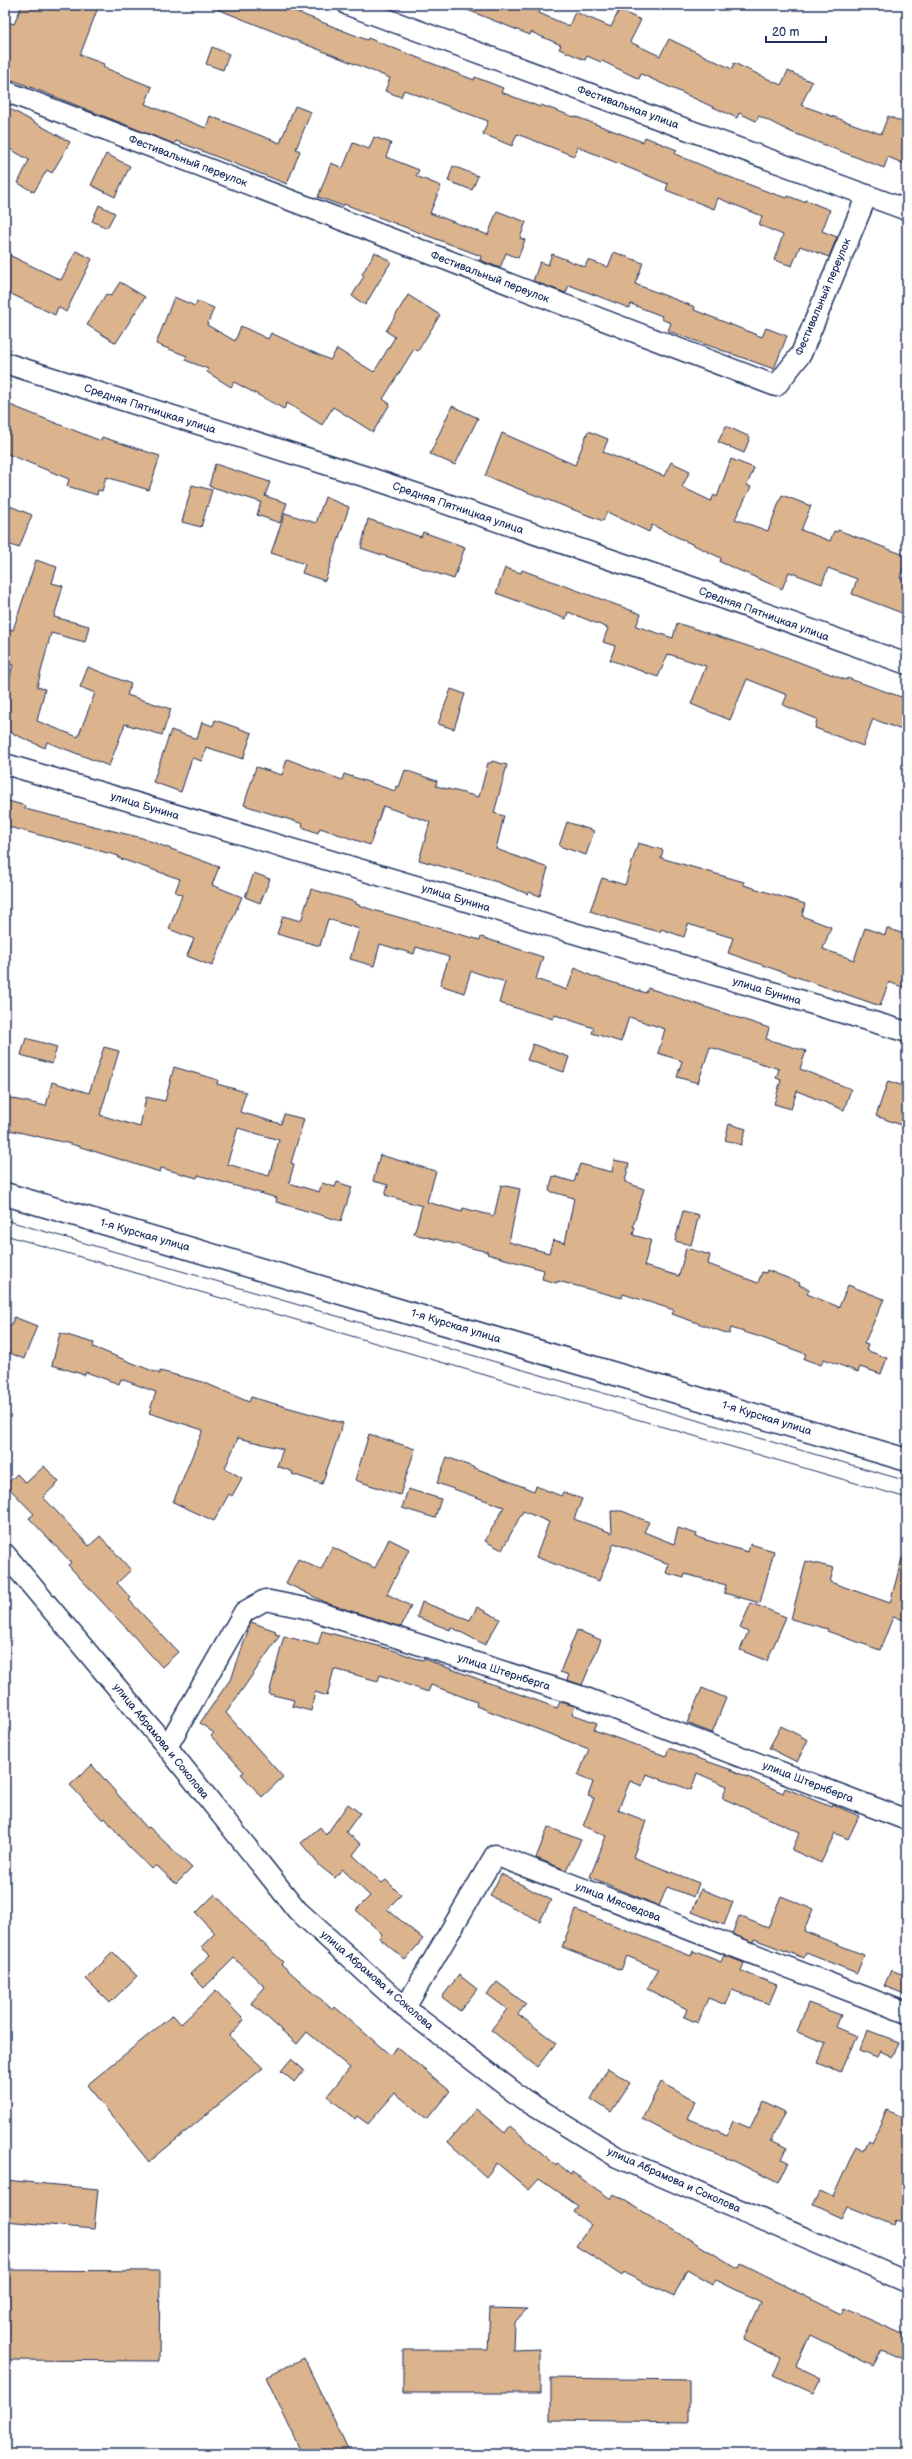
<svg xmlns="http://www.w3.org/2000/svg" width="912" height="2459" font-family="'Balsamiq Sans',sans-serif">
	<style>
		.building { fill: #dbb38c; stroke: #1b2f5e; fill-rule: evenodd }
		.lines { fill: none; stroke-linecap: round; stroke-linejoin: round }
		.minor-casing { stroke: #1b2f5e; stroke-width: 23 }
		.tertiary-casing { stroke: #1b2f5e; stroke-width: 25 }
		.minor { stroke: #fff; stroke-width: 20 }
		.tertiary { stroke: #fff; stroke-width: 22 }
		.tram { stroke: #1b2f5e; stroke-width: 1 }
		.labels { text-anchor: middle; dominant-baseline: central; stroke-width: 4; stroke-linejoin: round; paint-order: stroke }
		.street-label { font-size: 11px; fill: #1b2f5e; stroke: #fff }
	</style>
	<rect width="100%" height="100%" fill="#fff"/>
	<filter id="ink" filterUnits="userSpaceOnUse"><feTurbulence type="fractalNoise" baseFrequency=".025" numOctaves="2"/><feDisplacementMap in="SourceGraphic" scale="8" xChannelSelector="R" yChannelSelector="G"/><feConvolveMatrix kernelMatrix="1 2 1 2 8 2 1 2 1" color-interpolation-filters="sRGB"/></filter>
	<g filter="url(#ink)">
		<g class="building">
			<polygon points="22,5 99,5 80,55 104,64 103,67 152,87 145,104 206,128 210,116 280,143 295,106 311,112 296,149 300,151 287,184 176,141 174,144 5,77 5,21 14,24"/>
			<polygon points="207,5 279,5 367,40 368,38 474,80 475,77 503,88 501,92 540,107 541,105 574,117 574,116 643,142 645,137 677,150 675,154 727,176 771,193 787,198 788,196 804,202 805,200 830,210 822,231 837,237 829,257 800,246 792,266 774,260 783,235 759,225 762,216 718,198 714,209 666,190 668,184 578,147 574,156 517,134 512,146 483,134 488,121 404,90 401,97 385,91 390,78"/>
			<polygon points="455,5 528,5 540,10 539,13 569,26 575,12 611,27 619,10 641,20 630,42 660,56 669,39 732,69 734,63 781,85 788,71 812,82 801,105 881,134 888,116 907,124 907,165 888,157 884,168 791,132 759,116 756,121 739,113 737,118 641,74 639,79 602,61 601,62 587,56 585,60 559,49 561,45 531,32 530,35"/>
			<polygon points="212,47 229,54 223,70 206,64"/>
			<polygon points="5,106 70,142 52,173 47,170 34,192 18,183 29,160 5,146"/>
			<polygon points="374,137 391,143 386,157 419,170 416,176 441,186 430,213 488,235 497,211 526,222 520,238 525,240 518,258 506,253 500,268 480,260 481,256 344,204 343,206 318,197 331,163 343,168 353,143 369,149"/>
			<polygon points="106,154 130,166 115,197 91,185"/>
			<polygon points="453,166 478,176 472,190 448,181"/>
			<polygon points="99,205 115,213 107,228 92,221"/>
			<polygon points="76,251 92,259 66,312 58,307 55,315 5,291 5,253 61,280"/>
			<polygon points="375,252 391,262 365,305 352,296 364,276 362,274"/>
			<polygon points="614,252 643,263 635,284 695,307 694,310 762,337 766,328 787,336 774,369 668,331 671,323 661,319 662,316 631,304 629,308 569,285 566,293 533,281 540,262 548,265 552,254 585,267 588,260 608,267"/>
			<polygon points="120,282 145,297 116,343 87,325 106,294 111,296"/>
			<polygon points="408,295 440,315 418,351 414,349 383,399 390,404 373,432 333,407 322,425 287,403 284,409 234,382 231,387 207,372 208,369 185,360 187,356 156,344 174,297 195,306 197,301 214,308 207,325 235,341 241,326 268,339 271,333 330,360 337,349 374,372 395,337 386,331"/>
			<polygon points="5,403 101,441 102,437 160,456 149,490 106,477 102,491 98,490 97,495 67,486 69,479 5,453"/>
			<polygon points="452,406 478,418 455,465 430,454"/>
			<polygon points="726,426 750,437 744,453 718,442"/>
			<polygon points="588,431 608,439 603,452 664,476 671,462 690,471 682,487 711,501 714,495 717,497 731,459 754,468 747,485 751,487 735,519 768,531 782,495 811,506 801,530 830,541 834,531 837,532 838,530 907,556 900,578 907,581 907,615 852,594 857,579 828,568 822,584 789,572 782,589 720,562 721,558 652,525 649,532 607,512 603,521 485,476 502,433 575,465"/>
			<polygon points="215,464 270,482 265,496 287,503 280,523 257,515 261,502 209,486"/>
			<polygon points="192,485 212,490 201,527 182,522"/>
			<polygon points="325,497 349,507 325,581 302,573 305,564 271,553 285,513 316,523"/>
			<polygon points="5,504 32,515 19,548 5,543"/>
			<polygon points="368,519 421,537 423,532 465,547 454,579 361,548"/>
			<polygon points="36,560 57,567 52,583 63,586 54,617 89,626 85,642 51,633 37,687 45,689 37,721 78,737 95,693 80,687 88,667 131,684 127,695 171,709 162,735 125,724 109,766 47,742 45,748 5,730 5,696 13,665 5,663 5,628 13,630"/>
			<polygon points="505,568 521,573 522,570 641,614 636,626 673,638 677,623 760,650 762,648 846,680 847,678 907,699 907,732 873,719 863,746 815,728 817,719 783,705 787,695 747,679 730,720 703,709 691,704 706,666 668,654 658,677 610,660 615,646 603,642 608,628 568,612 566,619 496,593"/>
			<polygon points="451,689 465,694 454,729 438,724"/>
			<polygon points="215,720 252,733 243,759 206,747 202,761 192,758 181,792 153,782 171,730 197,739 202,722 213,726"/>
			<polygon points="287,759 342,780 344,774 395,791 396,786 399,787 405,770 437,781 436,786 479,797 488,763 491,763 492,761 507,765 494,813 504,816 496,849 548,868 540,896 529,892 528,894 497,882 419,860 430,822 383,806 370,845 320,828 318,833 302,827 303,824 244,805 256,767 282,775"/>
			<polygon points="5,800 26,806 25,809 142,838 219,867 212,885 242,897 212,966 187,956 194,939 169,929 182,895 175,892 180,879 118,858 119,856 5,826"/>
			<polygon points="567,822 594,831 586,855 559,846"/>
			<polygon points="638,843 663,850 661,858 744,882 744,885 805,904 802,916 831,927 823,949 854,960 865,928 885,935 887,928 907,935 907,989 889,982 880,1006 728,953 733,938 688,924 684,937 661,929 660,932 623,922 590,911 602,878 625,885"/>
			<polygon points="254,873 270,879 260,903 245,897"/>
			<polygon points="311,889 356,902 356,904 373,910 480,940 481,937 543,957 536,979 567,990 575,968 592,976 646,993 648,988 769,1028 766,1039 806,1051 800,1069 851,1089 844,1110 797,1091 791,1109 774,1104 781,1080 776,1078 779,1069 710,1047 698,1083 677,1077 682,1061 658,1053 665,1029 629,1017 621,1042 592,1033 594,1028 555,1015 553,1019 499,1003 505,982 471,971 464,993 440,985 449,957 416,947 414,954 380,944 374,966 350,959 359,929 328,919 320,946 277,934 283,916 301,921"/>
			<polygon points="26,1038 57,1047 52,1064 21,1055"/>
			<polygon points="533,1044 569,1057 564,1072 527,1060"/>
			<path d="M104,1047L119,1051L100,1115L140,1127L146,1097L165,1101L174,1067L218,1080L217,1084L246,1092L240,1112L281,1124L284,1114L304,1119L291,1163L294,1164L289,1183L319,1192L322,1183L335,1187L337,1182L352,1187L341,1221L276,1202L277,1198L198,1175L197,1178L161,1168L160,1172L71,1144L5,1129V1097L46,1106L52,1082L89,1093ZM238,1128L279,1140L269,1176L227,1164Z"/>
			<polygon points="888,1081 907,1087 907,1127 876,1116"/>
			<polygon points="729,1124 746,1129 741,1145 725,1140"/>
			<polygon points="380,1155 436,1171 427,1202 462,1212 463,1208 494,1216 501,1185 520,1189 509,1242 549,1253 553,1240 565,1243 574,1198 549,1191 553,1176 574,1182 580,1164 612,1172 614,1160 629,1163 625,1182 644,1189 633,1227 635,1227 633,1235 651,1240 644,1266 679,1276 686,1248 710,1255 708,1264 758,1283 762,1272 766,1273 767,1270 800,1283 799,1285 809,1289 807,1294 839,1307 848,1285 884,1299 864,1344 868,1345 866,1350 887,1358 881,1374 860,1367 858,1372 824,1359 821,1365 804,1359 806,1354 757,1336 731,1328 729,1334 672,1314 674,1310 623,1294 622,1298 558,1281 557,1283 542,1279 544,1270 487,1254 488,1252 414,1234 422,1206 385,1195 388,1185 373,1181"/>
			<polygon points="683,1211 699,1215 691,1245 675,1241"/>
			<polygon points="14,1317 37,1326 24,1359 5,1351 5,1324 11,1326"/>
			<polygon points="60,1333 94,1343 93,1347 160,1374 160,1371 203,1382 249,1402 251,1397 343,1423 322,1484 292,1474 293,1472 277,1466 283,1449 238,1438 225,1468 242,1478 232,1496 229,1494 214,1521 173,1502 203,1430 149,1413 156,1392 121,1379 119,1384 86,1372 85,1375 52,1365"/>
			<polygon points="369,1434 415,1449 400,1495 355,1480"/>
			<polygon points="447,1457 534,1491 536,1486 561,1496 563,1492 582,1499 574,1519 612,1533 611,1511 622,1511 649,1522 644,1532 674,1544 678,1528 697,1534 696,1537 748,1552 750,1544 774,1551 760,1603 724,1593 726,1585 685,1574 684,1578 666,1573 669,1564 614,1543 599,1581 536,1557 549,1522 523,1511 502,1550 485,1541 504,1507 437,1483"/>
			<polygon points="44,1466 59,1482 43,1497 89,1546 100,1536 131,1570 117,1583 131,1598 129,1600 178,1652 162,1667 68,1565 71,1562 29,1518 34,1514 6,1485 17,1474 26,1483"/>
			<polygon points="408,1489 441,1499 435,1518 402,1508"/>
			<polygon points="389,1539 409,1549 387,1594 411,1606 401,1627 329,1604 286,1583 298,1559 321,1570 332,1547 375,1568"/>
			<polygon points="902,1558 907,1559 907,1621 893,1617 880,1650 827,1631 828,1629 791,1619 806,1561 834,1568 830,1582 890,1603"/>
			<polygon points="422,1602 470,1620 477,1607 500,1619 485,1645 451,1627 450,1630 417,1617"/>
			<polygon points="751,1603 786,1617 767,1661 740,1650 748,1632 740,1628"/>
			<polygon points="251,1622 276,1631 275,1634 280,1635 226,1713 283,1777 262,1797 241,1774 244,1772 211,1736 214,1733 200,1723 232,1677"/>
			<polygon points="577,1630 601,1640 582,1685 567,1680 569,1675 560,1672"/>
			<polygon points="322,1631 393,1650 423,1661 424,1659 557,1708 560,1702 575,1706 572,1714 597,1723 594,1730 666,1756 669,1748 732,1770 783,1793 785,1788 831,1807 832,1804 859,1816 848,1839 835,1833 821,1863 792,1850 800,1832 722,1798 727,1786 697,1773 691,1790 646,1774 642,1786 630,1781 618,1810 646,1821 633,1857 699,1883 694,1897 667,1887 659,1906 590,1877 606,1836 583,1826 594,1798 588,1796 593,1782 578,1776 589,1749 476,1706 477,1702 431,1685 428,1692 380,1675 378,1681 334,1669 327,1696 315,1692 311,1711 292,1706 294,1700 269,1694 284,1636 318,1645"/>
			<polygon points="702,1688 726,1698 712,1733 687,1723"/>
			<polygon points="781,1726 808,1740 797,1762 769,1748"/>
			<polygon points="92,1765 147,1828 149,1827 192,1868 176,1884 156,1865 152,1869 129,1847 105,1818 103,1820 70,1785"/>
			<polygon points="348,1804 360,1813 346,1832 361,1844 353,1855 382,1883 386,1880 401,1895 387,1909 423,1939 405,1960 379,1938 382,1934 356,1910 370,1896 342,1869 335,1878 320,1866 301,1843 320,1827 326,1835"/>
			<polygon points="548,1827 581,1840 566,1870 536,1858"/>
			<polygon points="501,1874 551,1900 540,1921 490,1896"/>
			<polygon points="701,1889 733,1902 724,1925 692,1912"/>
			<polygon points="215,1894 242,1923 283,1962 281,1964 333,2010 335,2007 390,2055 397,2047 450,2091 427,2119 395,2093 368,2124 357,2116 355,2119 327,2096 350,2068 307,2032 297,2044 251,2003 265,1987 234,1958 204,1988 190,1974 210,1955 201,1947 215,1933 196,1913"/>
			<polygon points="781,1896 813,1909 804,1931 864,1955 857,1973 806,1953 804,1958 754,1939 753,1942 732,1934 739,1916 768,1928"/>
			<polygon points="576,1910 691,1956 693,1951 721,1962 724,1955 744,1963 741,1971 777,1985 769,2004 732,1990 726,2005 708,1998 698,2023 684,2017 687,2009 647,1989 658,1969 627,1956 621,1970 562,1947"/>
			<polygon points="113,1952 137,1976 110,2003 86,1979"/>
			<polygon points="891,1970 907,1976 907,1995 884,1986"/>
			<polygon points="459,1975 477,1989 460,2011 442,1997"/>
			<polygon points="497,1982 526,2004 518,2014 556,2043 537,2067 491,2030 507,2009 487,1994"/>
			<polygon points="216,1991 244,2020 229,2036 263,2068 149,2162 87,2085 173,2015 181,2024"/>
			<polygon points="808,2003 841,2015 836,2027 857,2036 840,2072 818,2063 826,2043 797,2032"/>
			<polygon points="867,2030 899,2042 893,2057 880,2051 877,2057 860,2050"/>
			<polygon points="291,2059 304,2070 294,2082 281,2071"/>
			<polygon points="608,2068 630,2083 611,2112 591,2099"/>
			<polygon points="661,2082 696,2101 687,2118 727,2135 733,2121 750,2128 763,2101 785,2112 771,2140 787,2148 782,2159 788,2162 778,2183 732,2160 696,2147 642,2119"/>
			<polygon points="476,2109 505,2133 510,2126 557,2166 558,2164 571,2174 572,2172 611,2199 614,2194 739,2269 741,2264 841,2314 844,2308 907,2336 907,2361 882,2350 873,2366 810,2335 796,2366 821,2378 813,2393 773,2375 781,2359 744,2340 761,2302 716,2280 713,2284 687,2269 674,2297 624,2273 622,2276 595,2258 576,2246 591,2225 574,2212 578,2206 539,2179 529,2190 497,2163 486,2177 448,2142"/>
			<polygon points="887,2110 907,2120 907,2224 896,2220 894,2225 847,2206 841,2218 813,2205 820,2191 833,2197 856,2146 863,2150 868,2141 871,2143"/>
			<polygon points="5,2180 98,2189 94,2229 5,2221"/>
			<polygon points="5,2270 160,2271 159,2361 5,2360"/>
			<polygon points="490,2308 527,2309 514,2323 513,2350 540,2349 540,2393 403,2393 403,2350 488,2350"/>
			<polygon points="304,2358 350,2454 302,2454 266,2377"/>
			<polygon points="551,2378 689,2380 689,2422 551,2420"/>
		</g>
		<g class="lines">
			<defs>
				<g id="minor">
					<polyline points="348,5 907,210"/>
					<polyline points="5,91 776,386 801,354 867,195"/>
					<polyline points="5,363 373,479 680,583 907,664"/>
					<polyline points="5,764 907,1032"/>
					<polyline points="5,1554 167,1747 297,1910 405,2008 523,2099 617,2157 907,2282"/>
					<polyline points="167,1747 244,1612 265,1600 305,1608 586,1698 907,1820"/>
					<polyline points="405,2008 495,1855 907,2013"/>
				</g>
				<polyline id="tertiary" points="5,1194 907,1460"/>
			</defs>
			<use href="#minor" class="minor-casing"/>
			<use href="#tertiary" class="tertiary-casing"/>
			<use href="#minor" class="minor"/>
			<use href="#tertiary" class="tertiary"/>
			<g class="tram">
				<polyline points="5,1220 907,1481"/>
				<polyline points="5,1235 907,1498"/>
			</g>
		</g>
	</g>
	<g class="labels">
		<g class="street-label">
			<text transform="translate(628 107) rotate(20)">Фестивальная улица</text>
			<text transform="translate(188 161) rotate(21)">Фестивальный переулок</text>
			<text transform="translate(490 277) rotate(21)">Фестивальный переулок</text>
			<text transform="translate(823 297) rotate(-67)">Фестивальный переулок</text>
			<text transform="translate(150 409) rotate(18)">Средняя Пятницкая улица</text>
			<text transform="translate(458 508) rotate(19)">Средняя Пятницкая улица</text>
			<text transform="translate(764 614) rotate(20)">Средняя Пятницкая улица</text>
			<text transform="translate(145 806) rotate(17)">улица Бунина</text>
			<text transform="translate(456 898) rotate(17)">улица Бунина</text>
			<text transform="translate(767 991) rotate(17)">улица Бунина</text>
			<text transform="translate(145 1235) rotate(16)">1-я Курская улица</text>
			<text transform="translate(456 1326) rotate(17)">1-я Курская улица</text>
			<text transform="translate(767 1418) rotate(17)">1-я Курская улица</text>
			<text transform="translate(504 1672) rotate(18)">улица Штернберга</text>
			<text transform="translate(161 1741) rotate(51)">улица Абрамова и Соколова</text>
			<text transform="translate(808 1782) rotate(21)">улица Штернберга</text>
			<text transform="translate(618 1902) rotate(21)">улица Мясоедова</text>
			<text transform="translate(377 1980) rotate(41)">улица Абрамова и Соколова</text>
			<text transform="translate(674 2180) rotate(24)">улица Абрамова и Соколова</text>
		</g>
	</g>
	<rect width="912" height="2459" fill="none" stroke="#fff" stroke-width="20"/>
	<rect x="10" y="10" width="892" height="2439" fill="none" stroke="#1b2f5e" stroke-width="1.5" filter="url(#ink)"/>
	<path d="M766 36v6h60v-6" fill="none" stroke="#1b2f5e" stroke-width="2"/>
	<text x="772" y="36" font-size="12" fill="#1b2f5e" stroke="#ffffff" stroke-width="3" paint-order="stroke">20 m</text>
</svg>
